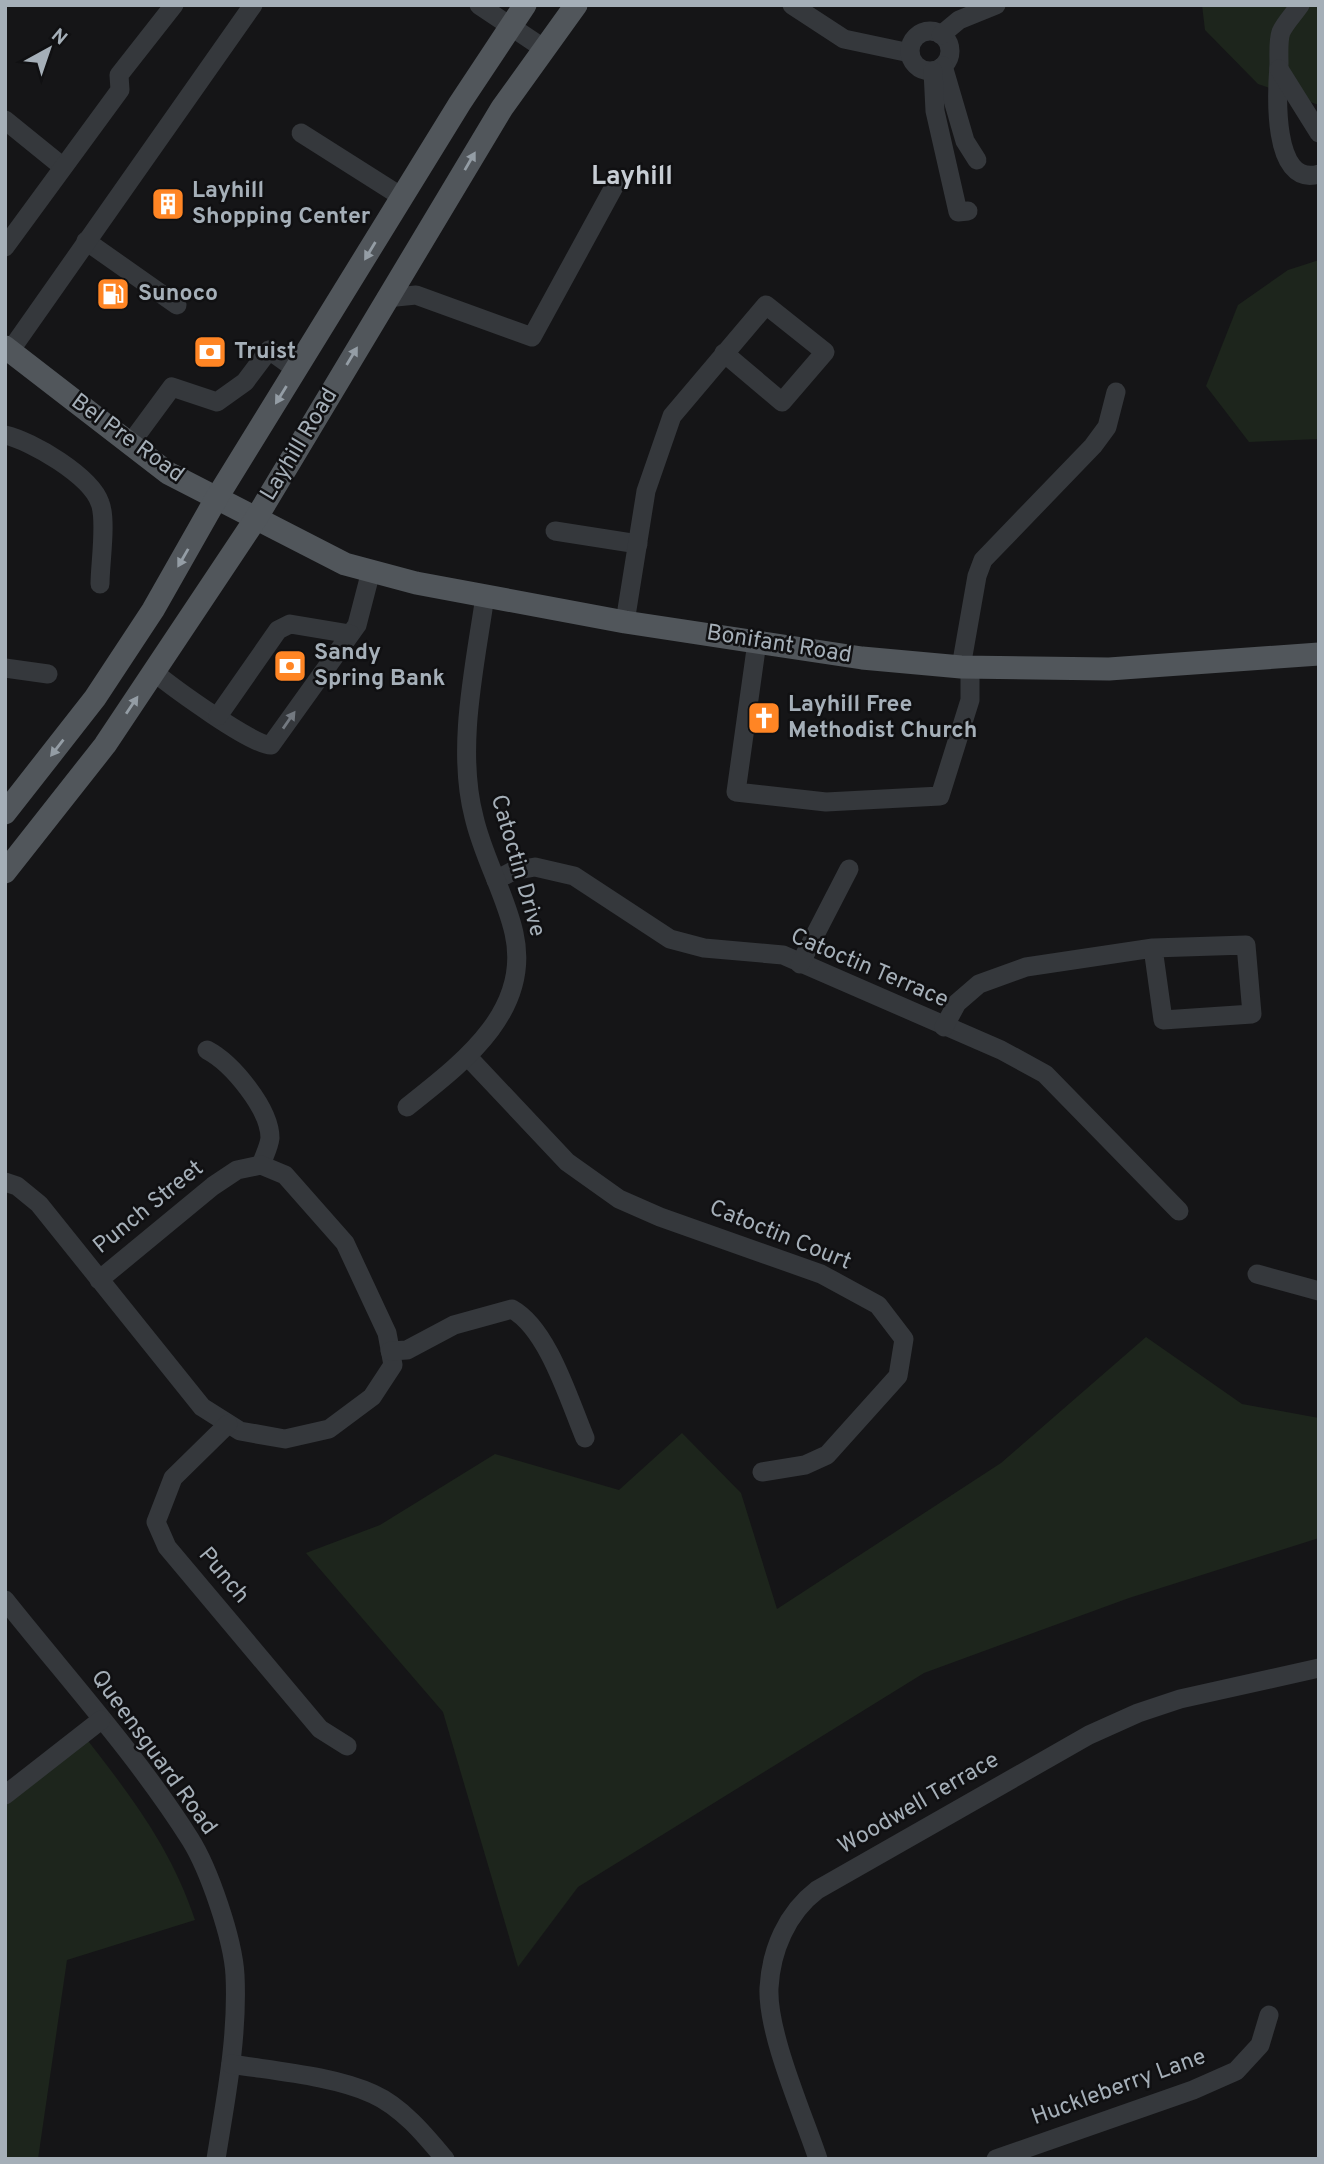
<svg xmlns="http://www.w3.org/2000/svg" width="1324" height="2164" font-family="Overpass,sans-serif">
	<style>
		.green { fill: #1d251c }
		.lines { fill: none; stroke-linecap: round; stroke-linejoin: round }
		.minor { stroke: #35383c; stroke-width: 19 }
		.major { stroke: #51565b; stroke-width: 23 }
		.oneway { fill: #949da5 }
		.oneway2 { fill: #737980 }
		.labels { text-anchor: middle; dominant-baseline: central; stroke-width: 5; stroke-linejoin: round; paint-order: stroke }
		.poi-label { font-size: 23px; font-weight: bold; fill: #a5afb8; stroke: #101012; text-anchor: start }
		.street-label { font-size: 23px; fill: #a5afb8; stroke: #101012 }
		.quarter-label { font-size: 26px; font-weight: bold; fill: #c7cdd4; stroke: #101012 }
	</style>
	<rect width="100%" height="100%" fill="#151517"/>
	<g class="green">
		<polygon points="1202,5 1319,5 1319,105 1258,84 1205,30"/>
		<polygon points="1319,260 1319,439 1249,442 1206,386 1238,305 1288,270"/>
		<polygon points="1146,1337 1242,1404 1319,1418 1319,1538 1129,1598 924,1673 578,1887 518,1967 443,1712 306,1553 380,1525 495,1454 619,1490 682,1433 741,1493 777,1609 1001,1463"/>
		<path d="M81,1732C128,1792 171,1847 195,1920L67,1960L38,2159H5V1792Z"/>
	</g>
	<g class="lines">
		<g class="minor">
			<polyline points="479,5 543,48"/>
			<polyline points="792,5 844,39 910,53"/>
			<path d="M1300,5C1294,14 1285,23 1281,32C1278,40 1279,55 1279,64C1277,90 1271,188 1319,174"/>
			<circle cx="930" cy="51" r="20"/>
			<polyline points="941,35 959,20 996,5"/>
			<polyline points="943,66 965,141 977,160"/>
			<polyline points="1279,69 1319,133"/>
			<polyline points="933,71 935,111 958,212 968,211"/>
			<polyline points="5,120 63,167"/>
			<polyline points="301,133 402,197"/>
			<polyline points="86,241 177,305"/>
			<polyline points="5,247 120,90 119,75 174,5"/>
			<polyline points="386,298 416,295 532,337 615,185"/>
			<polyline points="10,351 253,5"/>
			<path d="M5,435C32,441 91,476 100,503C107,520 100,564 100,584"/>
			<polyline points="130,444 172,387 217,402 245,382 269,350 297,370"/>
			<polyline points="555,531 638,544"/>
			<polyline points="625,622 646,491 672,416 766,305 825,352 782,402 724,353"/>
			<polyline points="757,642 736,792 826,802 940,796 970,700 970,667"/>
			<polyline points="961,667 977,576 983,560 1093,446 1107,427 1116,392"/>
			<polyline points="5,668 48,674"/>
			<path d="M154,672C171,686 254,747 271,745L357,625L371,571"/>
			<polyline points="218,716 278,630 290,624 350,634"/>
			<polyline points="496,880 513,871 535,867 574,876 670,939 704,948 783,955 1001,1050 1045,1074 1179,1211"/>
			<polyline points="800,964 849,869"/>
			<polyline points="944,1027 957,1003 979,984 1026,967 1153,948 1246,945 1252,1014 1163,1020 1153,948"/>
			<path d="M207,1050C232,1063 270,1109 270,1138C269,1147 264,1156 261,1165"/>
			<polyline points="469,1058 567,1162 619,1199 660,1217 821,1274 878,1305 904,1339 898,1376 827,1455 805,1465 762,1472"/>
			<path d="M407,1107C461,1064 532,1012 514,933C505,893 483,857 474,817C456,748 475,666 485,596"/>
			<polyline points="5,1182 17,1186 39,1204 202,1407 240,1431 285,1439 329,1429 372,1397 393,1365 387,1333 345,1243 285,1175 261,1165 237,1170 213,1186 99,1280"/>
			<polyline points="1257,1274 1319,1291"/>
			<path d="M390,1351L407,1350L454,1325L512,1309C548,1329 569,1400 585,1438"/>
			<polyline points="228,1424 173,1478 156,1522 167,1547 320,1729 347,1746"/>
			<path d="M5,1600C67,1678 137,1755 190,1839C209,1869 233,1939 235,1975C238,2037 226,2097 216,2159"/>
			<polyline points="5,1795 101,1720"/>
			<path d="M231,2064C274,2071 334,2076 373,2094C402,2107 425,2135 445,2159"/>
			<path d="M818,2159C803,2114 767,2033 769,1988C771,1950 787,1913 817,1890L1089,1735L1138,1713L1180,1699L1319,1668"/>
			<polyline points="996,2159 1193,2090 1236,2071 1260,2045 1269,2015"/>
		</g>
		<g class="major">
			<polyline points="5,347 168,473 345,564 416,583 625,622 862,658 961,667 1109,669 1319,654"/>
			<polyline points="5,813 95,698 153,610 216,499 460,103 525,5"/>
			<polyline points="5,872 105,745 255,520 502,108 576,5"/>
		</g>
	</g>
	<defs><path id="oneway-solid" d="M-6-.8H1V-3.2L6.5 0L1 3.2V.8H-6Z" transform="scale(1.75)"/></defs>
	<g class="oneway">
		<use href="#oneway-solid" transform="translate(470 161) rotate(-60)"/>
		<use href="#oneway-solid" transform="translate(370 251) rotate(121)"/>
		<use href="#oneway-solid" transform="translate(352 356) rotate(-59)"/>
		<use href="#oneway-solid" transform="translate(281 395) rotate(122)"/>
		<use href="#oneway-solid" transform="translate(183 558) rotate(120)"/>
		<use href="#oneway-solid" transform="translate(132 705) rotate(-56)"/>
		<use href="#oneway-solid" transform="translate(57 748) rotate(128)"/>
	</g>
	<use class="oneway2" href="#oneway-solid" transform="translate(289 720) rotate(-55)"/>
	<defs>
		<symbol id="building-square" viewBox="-11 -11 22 22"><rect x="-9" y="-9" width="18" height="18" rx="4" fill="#ff8524" stroke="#101012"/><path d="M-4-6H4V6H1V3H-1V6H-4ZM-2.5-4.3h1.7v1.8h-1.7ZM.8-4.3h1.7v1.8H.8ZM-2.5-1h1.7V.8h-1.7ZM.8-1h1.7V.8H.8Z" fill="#fff"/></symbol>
		<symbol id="fuel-square" viewBox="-11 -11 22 22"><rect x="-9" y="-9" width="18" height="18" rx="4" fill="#ff8524" stroke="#101012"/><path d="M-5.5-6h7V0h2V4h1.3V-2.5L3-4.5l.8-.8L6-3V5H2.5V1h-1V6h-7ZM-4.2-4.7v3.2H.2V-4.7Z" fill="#fff"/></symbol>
		<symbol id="bank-square" viewBox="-11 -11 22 22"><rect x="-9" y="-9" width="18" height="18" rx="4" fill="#ff8524" stroke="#101012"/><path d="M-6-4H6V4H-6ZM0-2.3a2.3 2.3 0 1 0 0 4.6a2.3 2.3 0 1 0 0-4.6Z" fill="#fff"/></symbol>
		<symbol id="church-square" viewBox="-11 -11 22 22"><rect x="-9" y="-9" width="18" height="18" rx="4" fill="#ff8524" stroke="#101012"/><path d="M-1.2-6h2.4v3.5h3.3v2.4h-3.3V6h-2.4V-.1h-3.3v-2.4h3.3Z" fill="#fff"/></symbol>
	</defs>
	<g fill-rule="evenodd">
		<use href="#building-square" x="149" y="185" width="38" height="38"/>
		<use href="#fuel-square" x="94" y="275" width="38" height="38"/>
		<use href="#bank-square" x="191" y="333" width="38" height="38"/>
		<use href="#bank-square" x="271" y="647" width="38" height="38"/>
		<use href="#church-square" x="745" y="699" width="38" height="38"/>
	</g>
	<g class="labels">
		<g class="poi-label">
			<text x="192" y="191">Layhill<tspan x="192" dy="26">Shopping Center</tspan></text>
			<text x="138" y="294">Sunoco</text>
			<text x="234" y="352">Truist</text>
			<text x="314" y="653">Sandy<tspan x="314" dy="26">Spring Bank</tspan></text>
			<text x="788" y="705">Layhill Free<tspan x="788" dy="26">Methodist Church</tspan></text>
		</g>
		<g class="street-label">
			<text transform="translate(127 439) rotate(36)">Bel Pre Road</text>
			<text transform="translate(300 445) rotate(-59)">Layhill Road</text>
			<text transform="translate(779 645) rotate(9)">Bonifant Road</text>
			<text transform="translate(517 866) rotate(74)">Catoctin Drive</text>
			<text transform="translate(869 969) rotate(23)">Catoctin Terrace</text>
			<text transform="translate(149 1208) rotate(-39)">Punch Street</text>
			<text transform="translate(780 1236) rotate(22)">Catoctin Court</text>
			<text transform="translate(223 1576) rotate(50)">Punch</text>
			<text transform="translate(153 1753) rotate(54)">Queensguard Road</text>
			<text transform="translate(919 1804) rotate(-30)">Woodwell Terrace</text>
			<text transform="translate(1119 2088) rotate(-20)">Huckleberry Lane</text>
		</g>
		<g class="quarter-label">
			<text x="632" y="177">Layhill</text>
		</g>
	</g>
	<rect width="1324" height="2164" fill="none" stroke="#a5afb8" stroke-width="14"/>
	<g transform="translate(49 49) rotate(40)" stroke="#101012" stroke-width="5" paint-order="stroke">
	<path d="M0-5L12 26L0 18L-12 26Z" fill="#a5afb8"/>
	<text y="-10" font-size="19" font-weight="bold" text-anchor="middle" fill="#a5afb8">N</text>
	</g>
</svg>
